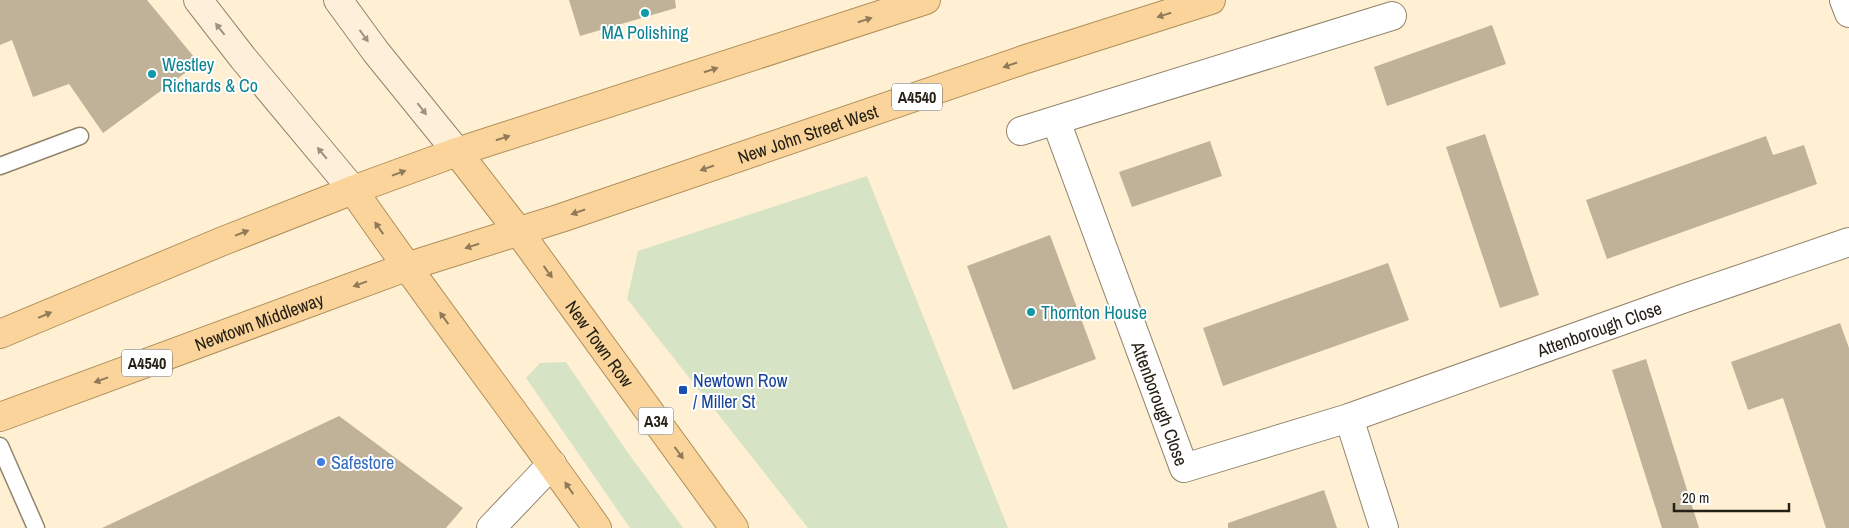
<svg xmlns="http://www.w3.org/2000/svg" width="1849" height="528" font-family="'Archivo Narrow',sans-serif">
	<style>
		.green { fill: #d7e3c5 }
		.building { fill: #c0b298 }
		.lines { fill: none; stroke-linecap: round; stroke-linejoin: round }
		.service-casing { stroke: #91846b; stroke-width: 19 }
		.minor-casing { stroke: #91846b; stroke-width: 30 }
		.secondary-casing { stroke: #91846b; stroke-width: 30 }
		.trunk-casing { stroke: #ae8f5b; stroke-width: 30 }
		.service { stroke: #fff; stroke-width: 16 }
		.minor { stroke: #fff; stroke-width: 28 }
		.secondary { stroke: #fdefd9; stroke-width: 28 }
		.trunk { stroke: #fad49a; stroke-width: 28 }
		.oneway { fill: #907a58 }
		.oneway2 { fill: #9c9282 }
		.culture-dot { fill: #0f9aa8; stroke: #fff; stroke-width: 2 }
		.transit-dot { fill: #1a4fb4; stroke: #fff; stroke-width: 2 }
		.shop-dot { fill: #3f7fe0; stroke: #fff; stroke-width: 2 }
		.labels { text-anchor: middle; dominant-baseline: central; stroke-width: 4; stroke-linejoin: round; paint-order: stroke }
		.shield { fill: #fff; stroke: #67645d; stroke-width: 1 }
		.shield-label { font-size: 16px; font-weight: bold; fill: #262117 }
		.culture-label { font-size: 18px; fill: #0d838f; stroke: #fff; text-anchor: start }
		.street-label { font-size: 18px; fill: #262117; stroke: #fff }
		.transit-label { font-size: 18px; fill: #164399; stroke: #fff; text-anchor: start }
		.shop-label { font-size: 18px; fill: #366cbe; stroke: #fff; text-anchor: start }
	</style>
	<rect width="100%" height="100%" fill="#fff0d4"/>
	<g class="green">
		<polygon points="867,176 1008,528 808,528 627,299 638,251"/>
		<polygon points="566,362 626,450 683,528 630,528 526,378 540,363"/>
	</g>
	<g class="building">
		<polygon points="0,0 147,0 199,63 103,133 69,84 33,97 12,40 0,45"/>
		<polygon points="569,0 675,0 676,8 580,36"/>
		<polygon points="1492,25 1506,64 1387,106 1374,67"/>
		<polygon points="1485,134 1539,295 1500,308 1446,147"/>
		<polygon points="1766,136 1773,155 1804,145 1817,184 1607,259 1586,200"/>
		<polygon points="1210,141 1222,176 1132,207 1119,172"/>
		<polygon points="1050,235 1096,359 1013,390 967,266"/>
		<polygon points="1388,263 1409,320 1223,386 1203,328"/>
		<polygon points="1840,323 1849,348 1849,528 1826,528 1783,398 1748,410 1731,362"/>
		<polygon points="1646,359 1699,528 1662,528 1612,370"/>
		<polygon points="339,416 463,508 446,528 102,528"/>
		<polygon points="1324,490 1337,528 1228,528 1228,523"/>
	</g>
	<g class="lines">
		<defs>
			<g id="service">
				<polyline points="0,166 80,136"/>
				<polyline points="0,446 36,528"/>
			</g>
			<g id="minor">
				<polyline points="1844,0 1849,13"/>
				<path id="s1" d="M1056,121L1184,468L1349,418L1685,298L1849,242"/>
				<polyline points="1021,131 1392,16"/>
				<polyline points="1349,418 1384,528"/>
				<polyline points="491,528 552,464"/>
			</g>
			<g id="secondary">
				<polyline points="198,0 243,58 353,190"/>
				<polyline points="338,0 376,52 457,152"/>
			</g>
			<g id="trunk">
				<path id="s2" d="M457,152L519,232L734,528"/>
				<path d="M353,190C432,305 517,414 597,528"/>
				<polyline points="0,334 223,241 353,190 457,152 926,0"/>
				<path id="s3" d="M0,417L406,267L561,218L1026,59L1211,0"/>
			</g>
		</defs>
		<use href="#service" class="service-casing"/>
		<use href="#minor" class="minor-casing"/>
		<use href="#secondary" class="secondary-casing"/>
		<use href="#trunk" class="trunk-casing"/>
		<use href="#service" class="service"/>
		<use href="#minor" class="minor"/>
		<use href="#secondary" class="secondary"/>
		<use href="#trunk" class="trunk"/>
	</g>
	<defs><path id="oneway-solid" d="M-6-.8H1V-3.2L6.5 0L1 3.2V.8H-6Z" transform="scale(1.25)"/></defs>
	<g class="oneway">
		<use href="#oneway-solid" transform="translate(1164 15) rotate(162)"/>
		<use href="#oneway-solid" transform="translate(865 20) rotate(-18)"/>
		<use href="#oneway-solid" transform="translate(1010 65) rotate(161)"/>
		<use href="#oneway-solid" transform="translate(711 70) rotate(-18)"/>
		<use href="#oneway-solid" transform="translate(503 138) rotate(-18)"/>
		<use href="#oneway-solid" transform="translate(707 168) rotate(161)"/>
		<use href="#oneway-solid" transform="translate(399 173) rotate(-20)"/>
		<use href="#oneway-solid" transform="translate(578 212) rotate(161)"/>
		<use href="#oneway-solid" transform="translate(379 228) rotate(-125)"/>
		<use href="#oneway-solid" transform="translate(242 233) rotate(-21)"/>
		<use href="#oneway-solid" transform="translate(472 246) rotate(163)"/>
		<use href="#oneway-solid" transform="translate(548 272) rotate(54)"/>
		<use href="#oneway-solid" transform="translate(360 284) rotate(160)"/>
		<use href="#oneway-solid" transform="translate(45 315) rotate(-23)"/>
		<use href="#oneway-solid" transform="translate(444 318) rotate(-126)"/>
		<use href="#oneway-solid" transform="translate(101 380) rotate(160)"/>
		<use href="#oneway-solid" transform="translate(679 453) rotate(54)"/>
		<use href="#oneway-solid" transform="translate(569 488) rotate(-125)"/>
	</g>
	<g class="oneway2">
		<use href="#oneway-solid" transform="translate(220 29) rotate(-128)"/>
		<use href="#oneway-solid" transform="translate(364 36) rotate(54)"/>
		<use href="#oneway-solid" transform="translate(422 109) rotate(52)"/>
		<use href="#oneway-solid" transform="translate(322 153) rotate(-130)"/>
	</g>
	<g class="culture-dot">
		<circle cx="645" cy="13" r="5"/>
		<circle cx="152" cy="74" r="5"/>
		<circle cx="1031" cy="312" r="5"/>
	</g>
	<rect class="transit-dot" x="678" y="385" width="10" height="10" rx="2.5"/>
	<circle class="shop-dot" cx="321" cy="462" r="5"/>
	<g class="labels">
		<g class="shield">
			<rect x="892" y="83.5" width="50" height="27" rx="4"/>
			<rect x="122" y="349.5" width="50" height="27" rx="4"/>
			<rect x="638.5" y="407.5" width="35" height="27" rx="4"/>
		</g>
		<g class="shield-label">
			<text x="917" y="97">A4540</text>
			<text x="147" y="363">A4540</text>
			<text x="656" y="421">A34</text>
		</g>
		<g class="culture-label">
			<text x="645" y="32" text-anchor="middle">MA Polishing</text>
			<text x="162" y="64">Westley<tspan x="162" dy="21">Richards &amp; Co</tspan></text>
			<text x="1041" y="312">Thornton House</text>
		</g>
		<g class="street-label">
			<text stroke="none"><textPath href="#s3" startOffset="856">New John Street West</textPath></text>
			<text stroke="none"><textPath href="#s3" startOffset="276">Newtown Middleway</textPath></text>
			<text stroke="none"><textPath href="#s1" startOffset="808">Attenborough Close</textPath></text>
			<text stroke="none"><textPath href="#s2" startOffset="239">New Town Row</textPath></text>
			<text stroke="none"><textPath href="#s1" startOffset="301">Attenborough Close</textPath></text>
		</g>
		<g class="transit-label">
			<text x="693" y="380">Newtown Row<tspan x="693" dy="21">/ Miller St</tspan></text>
		</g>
		<g class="shop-label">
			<text x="331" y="462">Safestore</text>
		</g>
	</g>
	<path d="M1674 503v8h115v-8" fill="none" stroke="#262117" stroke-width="2.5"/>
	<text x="1682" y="503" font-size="15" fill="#262117" stroke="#ffffff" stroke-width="4" paint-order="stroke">20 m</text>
</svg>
